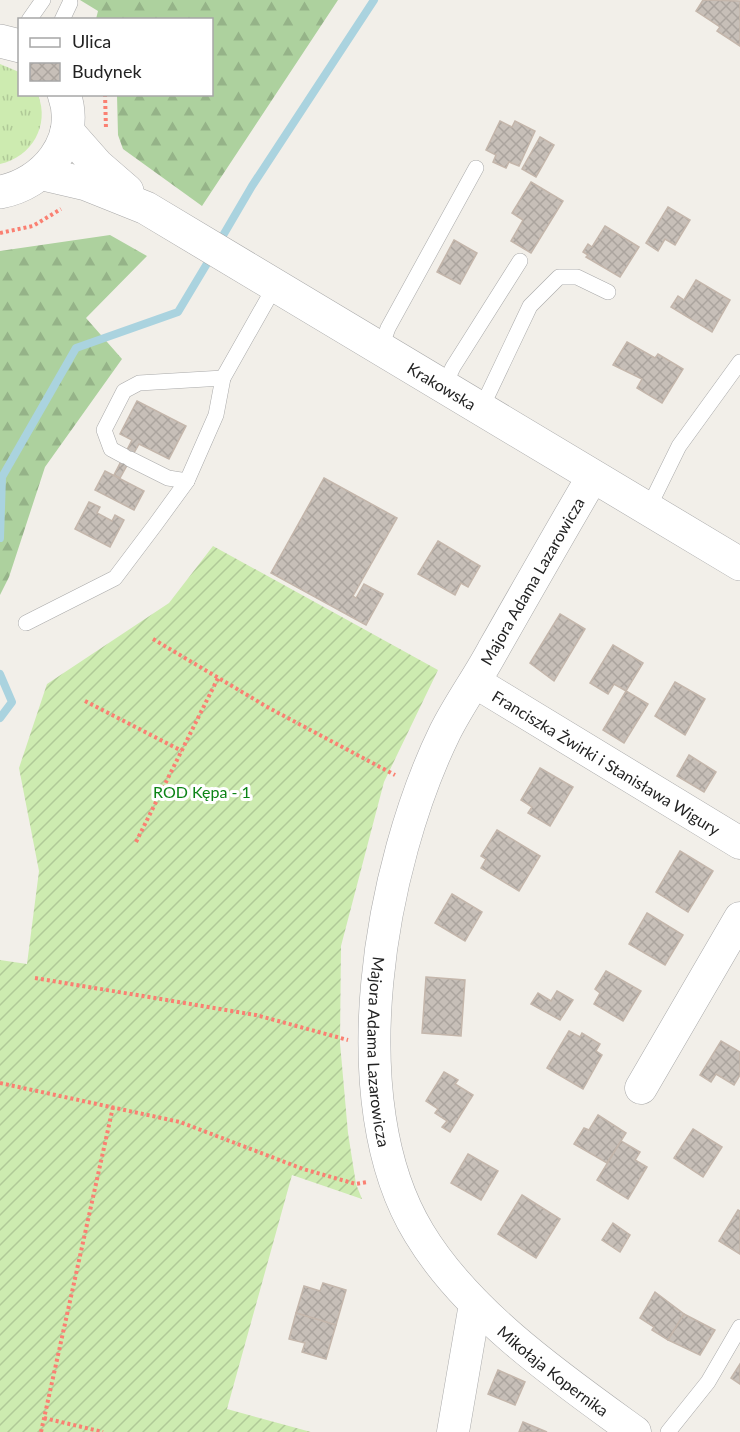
<svg xmlns="http://www.w3.org/2000/svg" width="740" height="1432" font-family="Lato,sans-serif">
	<style>
		.grass { fill: url(#grass-tufts) }
		.forest { fill: url(#forest-firs) }
		.garden { fill: url(#garden-furrows) }
		.lines { fill: none; stroke-linecap: round; stroke-linejoin: round }
		.stream { stroke: #aad3df; stroke-width: 8 }
		.building { fill: url(#building-cross-hatch); stroke: #c4b6ab; stroke-width: 1.5 }
		.service-casing { stroke: #a9a9a9; stroke-width: 16 }
		.minor-casing { stroke: #a9a9a9; stroke-width: 33 }
		.tertiary-casing { stroke: #a9a9a9; stroke-width: 34 }
		.path { stroke: #fa8072; stroke-width: 4; stroke-dasharray: 3 3; stroke-linecap: butt }
		.service { stroke: #fff; stroke-width: 15 }
		.minor { stroke: #fff; stroke-width: 32 }
		.tertiary { stroke: #fff; stroke-width: 33 }
		.labels { text-anchor: middle; dominant-baseline: central; stroke-width: 6; stroke-linejoin: round; paint-order: stroke }
		.street-label { font-size: 16px; fill: #222; stroke: #fff }
		.park-label { font-size: 16px; fill: #0c8416; stroke: #fff }
	</style>
	<defs>
		<pattern id="grass-tufts" width="24" height="20" patternUnits="userSpaceOnUse" patternTransform="scale(1.5)"><rect width="24" height="20" fill="#cdebb0"/><path d="M3 7l-1-3M5 7V3M7 7l1-3M15 17l-1-3M17 17v-4M19 17l1-3" fill="none" stroke="#b0c997"/></pattern>
		<pattern id="forest-firs" width="22" height="20" patternUnits="userSpaceOnUse" patternTransform="scale(1.5)"><rect width="22" height="20" fill="#add19e"/><path d="M5 1l3.5 6h-7zM16 11l3.5 6h-7z" fill="#95b388"/></pattern>
		<pattern id="garden-furrows" width="10" height="10" patternUnits="userSpaceOnUse" patternTransform="scale(1.5)"><rect width="10" height="10" fill="#cdebb0"/><path d="M-1 1l2-2M0 10L10 0M9 11l2-2" fill="none" stroke="#b0c997"/></pattern>
		<pattern id="building-cross-hatch" width="8" height="8" patternUnits="userSpaceOnUse" patternTransform="scale(1.5)"><rect width="8" height="8" fill="#c7bfb8"/><path d="M0 0l8 8M0 8l8-8" fill="none" stroke="#aba49e"/></pattern>
	</defs>
	<rect width="100%" height="100%" fill="#f2efe9"/>
	<path class="grass" d="M0,64L19,72L20,94L38,95C50,125 32,157 0,164Z"/>
	<g class="forest">
		<polygon points="80,0 338,0 202,206 123,149 118,135 117,95 212,94 212,20 96,19 98,11"/>
		<polygon points="110,235 147,256 86,318 122,359 45,467 9,577 0,595 0,251"/>
	</g>
	<polygon class="garden" points="213,546 438,670 384,782 341,946 340,1043 348,1133 356,1184 362,1199 292,1175 227,1409 311,1432 0,1432 0,960 27,964 39,871 19,768 47,684 169,603"/>
	<g class="lines">
		<g class="stream">
			<polyline points="218,244 252,186 374,0"/>
			<polyline points="0,538 2,477 76,348 178,312 211,257"/>
			<polyline points="0,674 12,702 0,718"/>
		</g>
	</g>
	<g class="building">
		<polygon points="703,0 740,1 740,46 717,31 720,27 696,11"/>
		<polygon points="500,121 512,127 515,121 535,131 519,166 509,162 506,168 493,162 496,155 486,150"/>
		<polygon points="540,137 554,145 536,177 522,169"/>
		<polygon points="531,182 563,201 531,253 511,241 523,220 512,213"/>
		<polygon points="668,207 690,220 675,245 665,239 658,251 646,243"/>
		<polygon points="605,226 639,247 620,277 586,257 588,255 583,252 588,244 592,247"/>
		<polygon points="454,240 477,253 460,284 437,272"/>
		<polygon points="696,280 730,300 712,332 671,307 678,296 684,300"/>
		<polygon points="627,342 655,358 658,354 683,369 662,403 637,388 642,379 613,365"/>
		<polygon points="137,401 186,426 169,459 139,444 120,478 114,475 132,440 120,434"/>
		<polygon points="105,471 144,491 134,510 95,490"/>
		<polygon points="324,478 397,518 353,596 356,598 364,584 383,594 366,625 271,573"/>
		<polygon points="89,502 100,507 97,513 112,521 115,515 124,520 110,547 75,529"/>
		<polygon points="438,541 480,566 468,587 461,583 455,595 418,574"/>
		<polygon points="560,614 585,629 554,681 530,663"/>
		<polygon points="613,645 643,663 626,691 614,684 608,694 590,683"/>
		<polygon points="675,682 705,699 685,735 655,716"/>
		<polygon points="626,691 648,704 624,743 603,730"/>
		<polygon points="689,755 716,772 704,792 677,776"/>
		<polygon points="540,768 573,787 550,826 528,813 532,807 521,800"/>
		<polygon points="497,830 540,856 519,891 481,868 486,859 481,856"/>
		<polygon points="680,851 713,871 688,912 656,892"/>
		<polygon points="452,894 482,912 465,941 435,923"/>
		<polygon points="647,913 683,935 665,965 629,944"/>
		<polygon points="606,971 641,991 623,1021 594,1004 600,993 595,989"/>
		<polygon points="426,977 465,980 461,1036 422,1033"/>
		<polygon points="557,991 573,1000 560,1020 531,1004 538,993 551,1001"/>
		<polygon points="569,1031 580,1037 582,1033 600,1044 596,1051 602,1055 583,1089 547,1068"/>
		<polygon points="721,1041 740,1052 740,1075 734,1085 716,1074 711,1082 700,1075"/>
		<polygon points="444,1072 458,1080 455,1084 473,1095 450,1132 442,1127 447,1121 435,1113 438,1109 426,1101"/>
		<polygon points="598,1115 626,1133 607,1163 574,1144 584,1128 589,1130"/>
		<polygon points="693,1129 722,1147 703,1177 674,1158"/>
		<polygon points="621,1141 640,1152 635,1160 647,1167 628,1199 597,1180"/>
		<polygon points="468,1154 498,1171 481,1200 451,1183"/>
		<polygon points="522,1195 560,1219 536,1258 498,1234"/>
		<polygon points="738,1210 740,1211 740,1254 719,1241"/>
		<polygon points="613,1223 630,1235 620,1252 602,1240"/>
		<polygon points="323,1283 346,1290 336,1325 296,1313 304,1286 320,1291"/>
		<polygon points="655,1292 684,1314 668,1340 652,1330 654,1327 640,1318"/>
		<polygon points="296,1313 336,1325 326,1359 302,1352 305,1343 289,1339"/>
		<polygon points="684,1314 715,1330 700,1355 668,1340"/>
		<polygon points="740,1364 740,1384 731,1378"/>
		<polygon points="498,1370 525,1382 515,1405 488,1394"/>
		<polygon points="523,1422 547,1432 519,1432"/>
	</g>
	<g class="lines">
		<defs>
			<g id="service">
				<polyline points="29,20 43,0"/>
				<polyline points="62,20 70,3"/>
				<polyline points="381,347 388,328 476,168"/>
				<polyline points="444,386 453,367 520,261"/>
				<polyline points="481,409 530,306 559,277 577,277 608,292"/>
				<polyline points="124,456 111,449 104,430 124,391 139,383 223,378"/>
				<polyline points="130,459 168,478 187,481"/>
				<polyline points="648,509 679,446 740,362"/>
				<polyline points="26,623 115,578 155,525 187,481 216,415 223,378 275,286"/>
				<polyline points="668,1432 708,1382 740,1327"/>
			</g>
			<g id="minor">
				<path id="s1" d="M593,476C559,534 526,592 493,650C478,678 459,704 445,732C380,865 338,1100 419,1233C467,1313 560,1378 635,1432"/>
				<path id="s2" d="M475,682L740,843"/>
				<polyline points="641,1088 740,918"/>
				<polyline points="453,1432 475,1304"/>
			</g>
			<g id="tertiary">
				<polyline points="0,41 20,46"/>
				<polyline points="67,131 97,165 127,191"/>
				<path id="s3" d="M43,174L86,184L146,208L740,564"/>
				<path d="M0,192C44,184 81,141 64,94"/>
			</g>
		</defs>
		<use href="#service" class="service-casing"/>
		<use href="#minor" class="minor-casing"/>
		<use href="#tertiary" class="tertiary-casing"/>
		<g class="path">
			<polyline points="105,94 106,129"/>
			<polyline points="0,233 33,226 61,209"/>
			<polyline points="153,639 269,708 395,775"/>
			<polyline points="85,701 182,751"/>
			<polyline points="136,842 218,678"/>
			<polyline points="35,978 256,1015 348,1040"/>
			<polyline points="0,1083 180,1122 303,1169 356,1184 368,1182"/>
			<polyline points="44,1418 103,1432"/>
			<polyline points="41,1432 113,1107"/>
		</g>
		<use href="#service" class="service"/>
		<use href="#minor" class="minor"/>
		<use href="#tertiary" class="tertiary"/>
	</g>
	<g class="labels">
		<g class="street-label">
			<text stroke="none"><textPath href="#s3" startOffset="454">Krakowska</textPath></text>
			<text transform="translate(532 581) rotate(-60)">Majora Adama Lazarowicza</text>
			<text stroke="none"><textPath href="#s2" startOffset="154">Franciszka Żwirki i Stanisława Wigury</textPath></text>
			<text stroke="none"><textPath href="#s1" startOffset="626">Majora Adama Lazarowicza</textPath></text>
			<text stroke="none"><textPath href="#s1" startOffset="1008">Mikołaja Kopernika</textPath></text>
		</g>
		<g class="park-label">
			<text x="202" y="791">ROD Kępa - 1</text>
		</g>
	</g>
	<rect x="18" y="18" width="195" height="78" fill="#ffffff" stroke="#a7a7a7" stroke-width="1.5"/>
	<rect x="30" y="38" width="30" height="9" fill="#ffffff" stroke="#a7a7a7" stroke-width="1.5"/>
	<text x="72" y="48" font-size="18" fill="#222222">Ulica</text>
	<rect x="30" y="63" width="30" height="18" fill="url(#building-cross-hatch)" stroke="#a7a7a7" stroke-width="1.5"/>
	<text x="72" y="78" font-size="18" fill="#222222">Budynek</text>
</svg>
